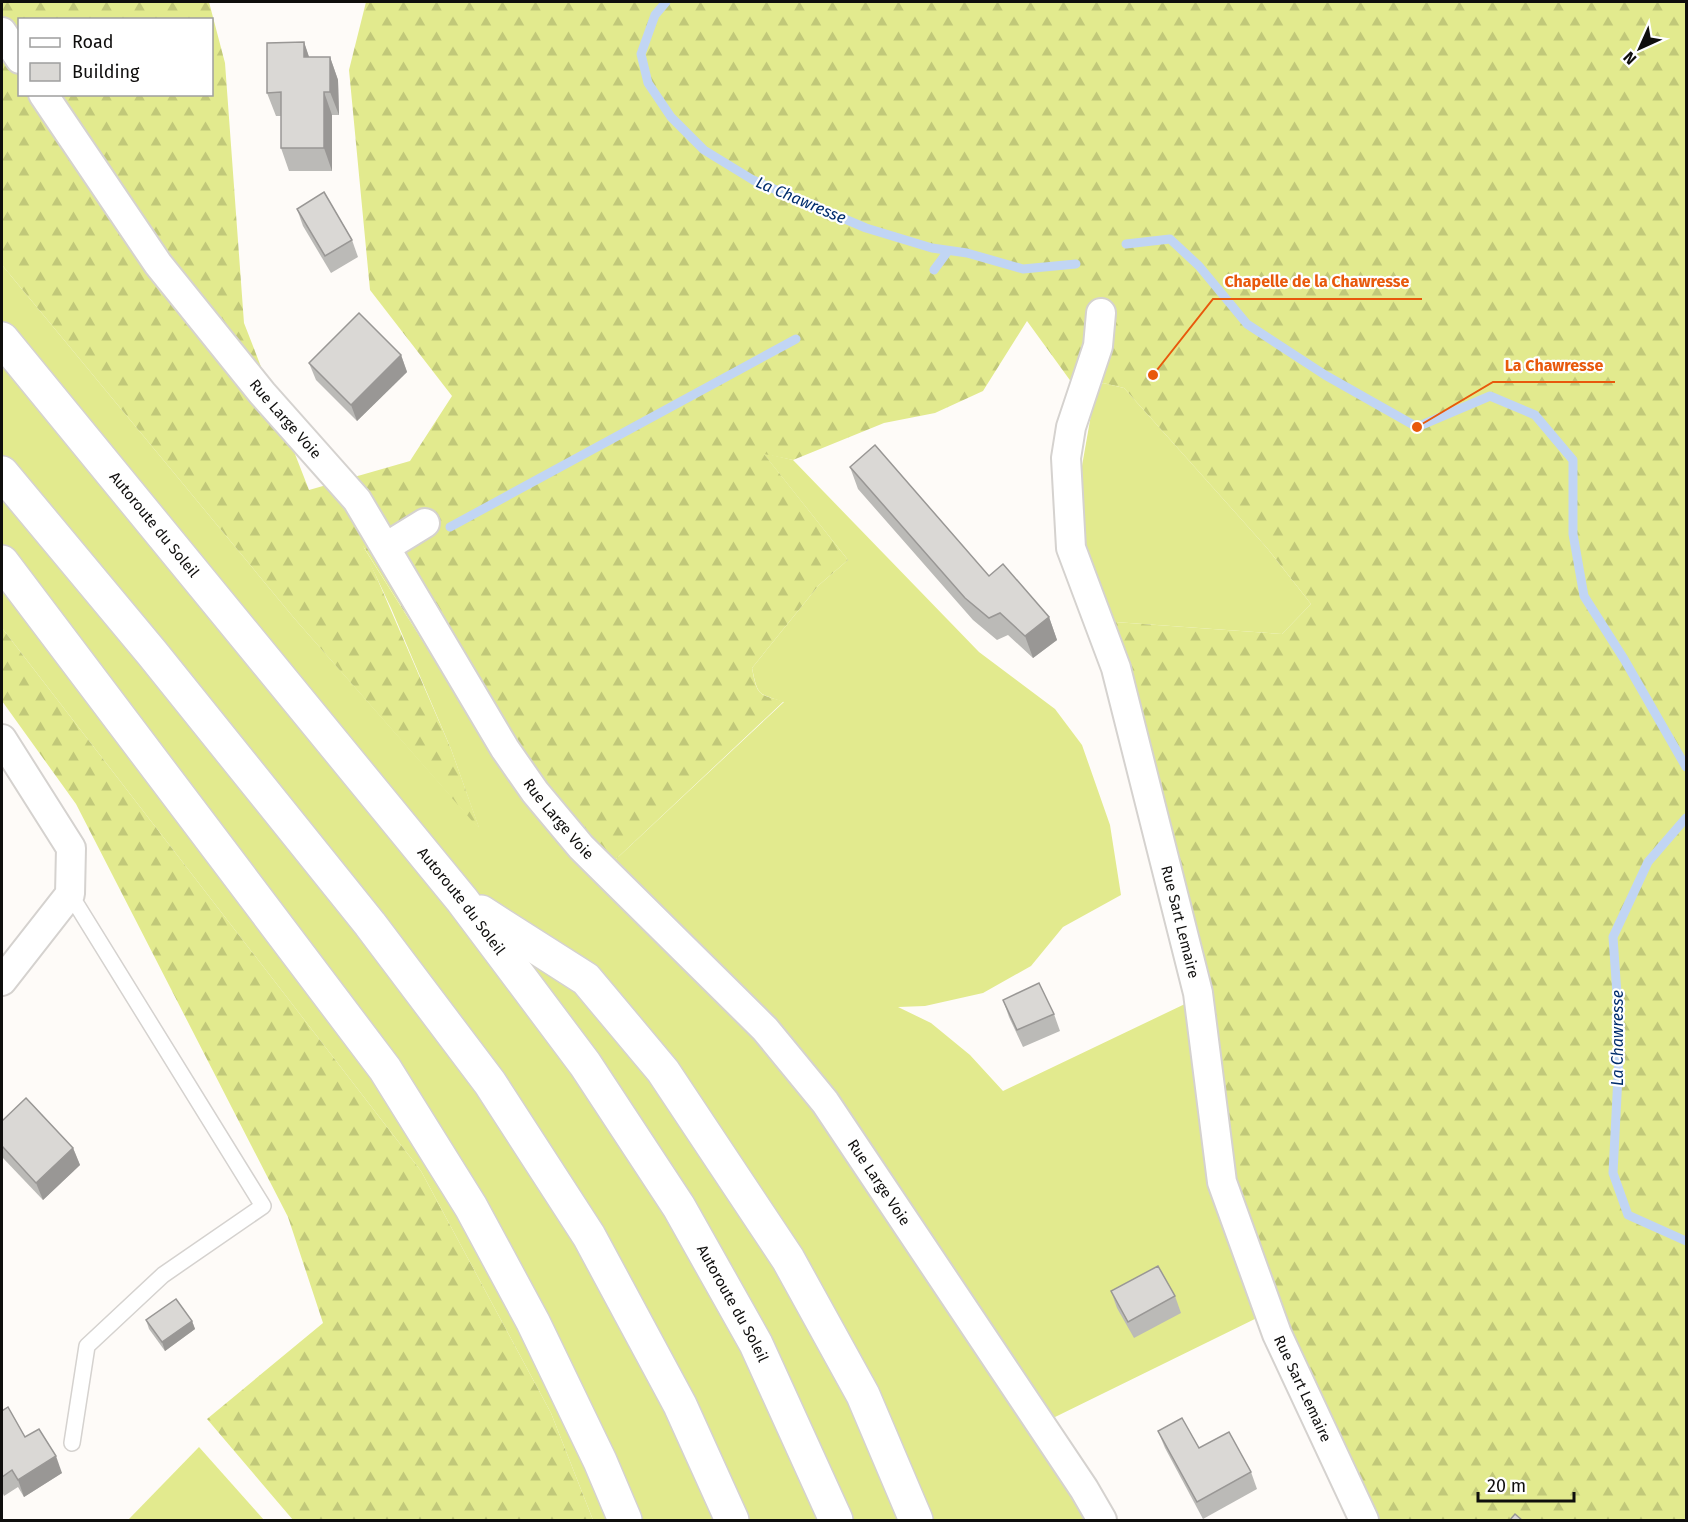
<svg xmlns="http://www.w3.org/2000/svg" width="1688" height="1522" font-family="'Fira Sans',sans-serif">
	<style>
		.grass { fill: #e2ea8e }
		.forest { fill: url(#forest-firs); fill-rule: evenodd }
		.lines { fill: none; stroke-linecap: round; stroke-linejoin: round }
		.stream { stroke: #c1d5f4; stroke-width: 9 }
		.service-casing { stroke: #d5d2cf; stroke-width: 18 }
		.minor-casing { stroke: #d5d2cf; stroke-width: 32 }
		.motorway-casing { stroke: #d5d2cf; stroke-width: 36 }
		.service { stroke: #fff; stroke-width: 15 }
		.minor { stroke: #fff; stroke-width: 28 }
		.motorway { stroke: #fff; stroke-width: 33 }
		.wall { fill: #bbbab7 }
		.shaded-wall { fill: #999795 }
		.building { fill: #dad8d5; stroke: #999795; stroke-width: 1.5 }
		.labels { text-anchor: middle; dominant-baseline: central; stroke-width: 4.5; stroke-linejoin: round; paint-order: stroke }
		.street-label { font-size: 15px; fill: #0f0e0d; stroke: #fff }
		.water-label { font-size: 16px; font-style: italic; fill: #002d6d; stroke: #fff }
		.leader { fill: none; stroke: #e8590c; stroke-width: 2 }
		.callout-dot { fill: #e8590c; stroke: #fff; stroke-width: 2 }
		.callout-label { font-size: 16px; text-anchor: middle; font-weight: bold; fill: #e8590c; stroke: #fff; stroke-width: 4.5; stroke-linejoin: round; paint-order: stroke }
	</style>
	<defs>
		<pattern id="forest-firs" width="22" height="20" patternUnits="userSpaceOnUse" patternTransform="scale(1.5)"><rect width="22" height="20" fill="#e2ea8e"/><path d="M5 1l3.5 6h-7zM16 11l3.5 6h-7z" fill="#c1c879"/></pattern>
	</defs>
	<rect width="100%" height="100%" fill="#fefbf8"/>
	<g class="grass">
		<polygon points="2,265 294,618 479,828 451,749 391,608 359,540 507,775 770,1053 852,1160 957,1314 1085,1520 593,1520 551,1413 421,1171 2,628"/>
		<polygon points="1103,383 1124,388 1267,548 1311,604 1282,634 1115,622 1093,589 1076,500 1095,392"/>
		<path d="M763,453L793,460L979,652L1055,709L1082,745L1110,825L1121,895L1063,927L1031,966L983,993L925,1006L898,1007L931,1023L970,1055L1003,1091L1187,1003L1263,1315L1051,1419L790,1040L614,861L784,702C758,693 758,697 752,668L819,585L848,560Z"/>
		<polygon points="199,1447 264,1520 128,1520"/>
	</g>
	<g class="forest">
		<path d="M2,2H209L225,63L244,323L309,490L410,461L452,396L370,290L349,70L366,2H1686V1520H1373L1288,1330L1226,1178L1201,983L1115,622L1282,634L1311,604L1267,548L1124,388L1103,383L1095,392L1072,383L1027,321L983,391L935,413L884,423L793,460L764,454L848,560L819,585L752,668C757,695 758,695 784,701L614,861L507,775L363,546L451,749L480,830L294,618L2,265ZM20,20H212V94H20Z"/>
		<polygon points="2,628 421,1171 551,1413 593,1520 293,1520 207,1419 323,1323 288,1217 76,804 2,701"/>
	</g>
	<g class="lines">
		<g class="stream">
			<polyline points="666,2 655,15 641,54 648,83 671,117 704,150 753,180 866,228 932,248 967,253 1023,269 1076,264"/>
			<polyline points="1126,244 1170,239 1199,266 1247,324 1325,375 1417,427 1490,396 1535,415 1573,460 1573,534 1584,596 1624,659 1686,767"/>
			<polyline points="934,270 948,251"/>
			<polyline points="450,527 796,339"/>
			<polyline points="1686,818 1648,862 1613,937 1620,1037 1613,1173 1628,1215 1686,1241"/>
		</g>
		<defs>
			<polyline id="service" points="70,894 263,1206 163,1275 87,1346 72,1443"/>
			<g id="minor">
				<polyline points="2,32 20,59"/>
				<path id="s1" d="M43,94L158,264L262,393L357,500L505,749L535,792L581,847L765,1029L825,1102L1084,1489L1102,1520"/>
				<path id="s2" d="M1101,313L1098,346L1071,427L1066,458L1071,548L1116,668L1198,993L1222,1182L1277,1334L1364,1520"/>
				<polyline points="386,547 425,523"/>
				<polyline points="2,739 71,848 70,894 2,981"/>
			</g>
			<g id="motorway">
				<path id="s3" d="M2,339L462,900L585,1064L679,1207L756,1344L836,1520"/>
				<polyline points="2,473 152,653 370,924 490,1083 589,1236 680,1405 732,1520"/>
				<polyline points="2,562 385,1069 471,1207 533,1322 600,1461 625,1520"/>
				<polyline points="481,912 586,979 663,1071 788,1259 863,1395 916,1520"/>
			</g>
		</defs>
		<use href="#service" class="service-casing"/>
		<use href="#minor" class="minor-casing"/>
		<use href="#motorway" class="motorway-casing"/>
		<use href="#service" class="service"/>
		<use href="#minor" class="minor"/>
		<use href="#motorway" class="motorway"/>
	</g>
	<g class="wall">
		<polygon points="304,42 309,57 330,57 338,80 339,115 332,115 332,171 289,171 281,148 281,116 276,116 267,93"/>
		<polygon points="297,209 352,240 358,257 331,273 303,226"/>
		<polygon points="401,355 407,372 357,421 316,380 309,363"/>
		<polygon points="850,467 989,576 1049,617 1057,640 1033,658 1008,635 997,640 973,620 858,489"/>
		<polygon points="1003,1000 1054,1014 1060,1031 1023,1047 1009,1017"/>
		<polygon points="2,1121 73,1148 80,1165 43,1200 2,1157"/>
		<polygon points="1111,1291 1175,1296 1181,1313 1134,1338 1117,1308"/>
		<polygon points="146,1320 192,1321 195,1329 165,1351 149,1329"/>
		<polygon points="2,1411 25,1437 62,1473 24,1497 18,1487 4,1496 2,1491"/>
		<polygon points="1158,1431 1251,1472 1257,1489 1203,1519 1165,1448"/>
	</g>
	<g class="shaded-wall">
		<polygon points="304,42 312,66 304,57"/>
		<polygon points="330,57 338,80 339,115 330,92"/>
		<polygon points="324,92 332,115 332,171 324,148"/>
		<polygon points="401,355 407,372 357,421 351,405"/>
		<polygon points="1049,617 1057,640 1033,658 1025,636"/>
		<polygon points="73,1148 80,1165 43,1200 36,1183"/>
		<polygon points="192,1321 195,1329 165,1351 162,1342"/>
		<polygon points="56,1456 62,1473 24,1497 18,1480"/>
	</g>
	<g class="building">
		<polygon points="304,42 304,57 330,57 330,92 324,92 324,148 281,148 281,92 267,93 267,43"/>
		<polygon points="324,192 352,240 325,256 297,209"/>
		<polygon points="359,313 401,355 351,405 309,363"/>
		<polygon points="875,445 989,576 1003,564 1049,617 1025,636 1000,613 989,618 965,598 850,467"/>
		<polygon points="1039,983 1054,1014 1017,1030 1003,1000"/>
		<polygon points="26,1098 73,1148 36,1183 2,1146 2,1121"/>
		<polygon points="1158,1266 1175,1296 1128,1322 1111,1291"/>
		<polygon points="176,1299 192,1321 162,1342 146,1320"/>
		<polygon points="8,1407 25,1437 39,1429 56,1456 18,1480 12,1470 2,1477 2,1411"/>
		<polygon points="1182,1418 1199,1448 1229,1432 1251,1472 1197,1502 1158,1431"/>
		<polygon points="1515,1514 1523,1521 1509,1521"/>
	</g>
	<g class="labels">
		<g class="street-label">
			<text stroke="none"><textPath href="#s1" startOffset="406">Rue Large Voie</textPath></text>
			<text stroke="none"><textPath href="#s3" startOffset="240">Autoroute du Soleil</textPath></text>
			<text stroke="none"><textPath href="#s1" startOffset="892">Rue Large Voie</textPath></text>
			<text stroke="none"><textPath href="#s3" startOffset="726">Autoroute du Soleil</textPath></text>
			<text stroke="none"><textPath href="#s2" startOffset="630">Rue Sart Lemaire</textPath></text>
			<text stroke="none"><textPath href="#s1" startOffset="1378">Rue Large Voie</textPath></text>
			<text stroke="none"><textPath href="#s3" startOffset="1212">Autoroute du Soleil</textPath></text>
			<text stroke="none"><textPath href="#s2" startOffset="1116">Rue Sart Lemaire</textPath></text>
		</g>
		<g class="water-label">
			<text transform="translate(801 200) rotate(23)">La Chawresse</text>
			<text transform="translate(1617 1038) rotate(-90)">La Chawresse</text>
		</g>
	</g>
	<path class="leader" d="M1153 375L1213 299H1422M1417 427L1493 382H1615"/>
	<g class="callout-dot">
		<circle cx="1153" cy="375" r="6"/>
		<circle cx="1417" cy="427" r="6"/>
	</g>
	<g class="callout-label">
		<text x="1317" y="287">Chapelle de la Chawresse</text>
		<text x="1554" y="371">La Chawresse</text>
	</g>
	<rect width="1688" height="1522" fill="none" stroke="#0f0e0d" stroke-width="6"/>
	<rect x="18" y="18" width="195" height="78" fill="#ffffff" stroke="#9f9f9e" stroke-width="1.5"/>
	<rect x="30" y="38" width="30" height="9" fill="#ffffff" stroke="#9f9f9e" stroke-width="1.5"/>
	<text x="72" y="48" font-size="18" fill="#0f0e0d">Road</text>
	<rect x="30" y="63" width="30" height="18" fill="#dad8d5" stroke="#9f9f9e" stroke-width="1.5"/>
	<text x="72" y="78" font-size="18" fill="#0f0e0d">Building</text>
	<g transform="translate(1640 48) rotate(225)" stroke="#ffffff" stroke-width="4.5" paint-order="stroke">
	<path d="M0-4.5L10 22L0 15L-10 22Z" fill="#0f0e0d"/>
	<text y="-9" font-size="16" font-weight="bold" text-anchor="middle" fill="#0f0e0d">N</text>
	</g>
	<path d="M1478 1492v9h96v-9" fill="none" stroke="#0f0e0d" stroke-width="3"/>
	<text x="1487" y="1492" font-size="18" fill="#0f0e0d" stroke="#ffffff" stroke-width="4.5" paint-order="stroke">20 m</text>
</svg>
